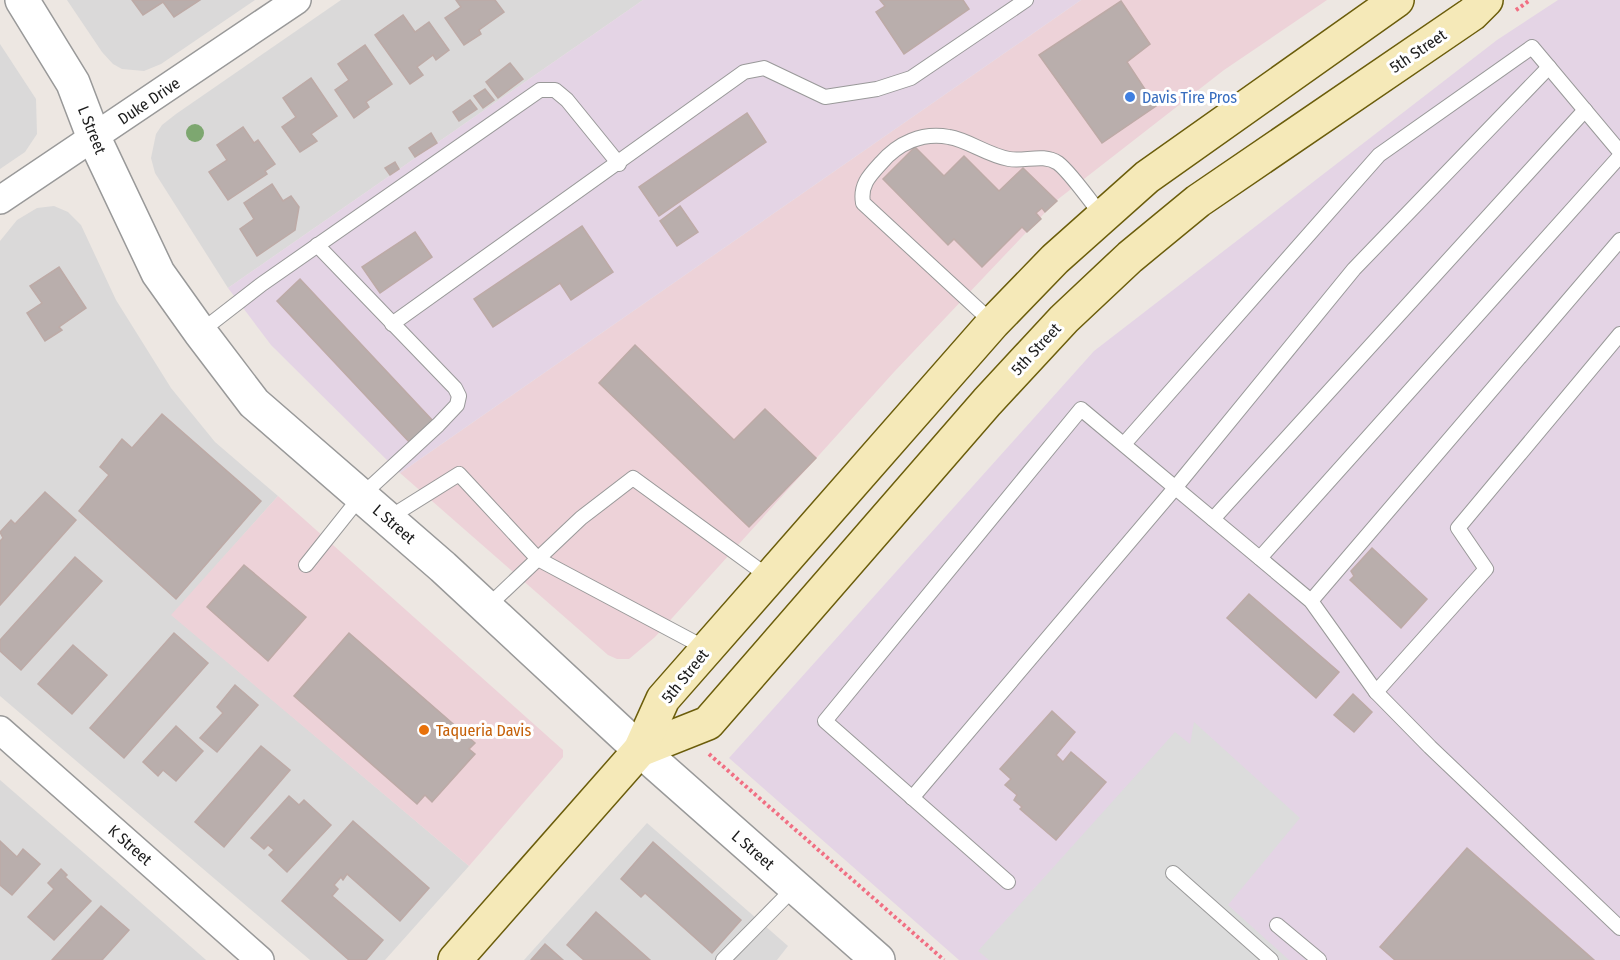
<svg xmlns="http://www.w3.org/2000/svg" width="1620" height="960" font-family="'Fira Sans Condensed',sans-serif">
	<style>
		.residential { fill: #dad9d9 }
		.commercial { fill: #edd2d8 }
		.industrial { fill: #e4d4e5 }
		.parking { fill: #dcdcdc }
		.building { fill: #b9aeac; stroke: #bdaaa6; stroke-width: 1.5 }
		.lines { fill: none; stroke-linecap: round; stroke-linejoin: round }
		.service-casing { stroke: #999; stroke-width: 16 }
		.minor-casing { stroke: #999; stroke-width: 30 }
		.tertiary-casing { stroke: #999; stroke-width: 36 }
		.secondary-casing { stroke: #6b5d0b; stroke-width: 36 }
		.path { stroke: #f16f83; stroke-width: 4; stroke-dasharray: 3 3; stroke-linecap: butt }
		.service { stroke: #fff; stroke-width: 14 }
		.minor { stroke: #fff; stroke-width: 27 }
		.tertiary { stroke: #fff; stroke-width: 33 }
		.secondary { stroke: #f5e9b8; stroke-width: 33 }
		.tree { fill: #7da770 }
		.shop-dot { fill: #3f7fe0; stroke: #fff; stroke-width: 2 }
		.food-dot { fill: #e8710a; stroke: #fff; stroke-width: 2 }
		.labels { text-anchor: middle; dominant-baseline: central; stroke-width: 6; stroke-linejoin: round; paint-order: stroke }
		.street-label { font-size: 16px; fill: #1c1c1c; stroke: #fff }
		.shop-label { font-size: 16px; fill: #366cbe; stroke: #fff; text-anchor: start }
		.food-label { font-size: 16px; fill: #c56008; stroke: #fff; text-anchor: start }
	</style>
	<rect width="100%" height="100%" fill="#ede7e2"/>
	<g class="residential">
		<polygon points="67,0 255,0 161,64 144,71 122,69 113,64 102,52"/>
		<polygon points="341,0 643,0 228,288 155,173 151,158 156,134 162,125 176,114"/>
		<polygon points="0,44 36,99 37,134 25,152 0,169"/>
		<polygon points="54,206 68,212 81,225 116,300 171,388 215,442 278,496 172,615 469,866 385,960 310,960 0,696 0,241 17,220 37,208"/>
		<polygon points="0,780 114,879 206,960 0,960"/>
		<polygon points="647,823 788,946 777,960 524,960"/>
	</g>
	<g class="commercial">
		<polygon points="1081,0 1327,0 1224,70 1057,200 894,372 655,637 629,659 617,659 608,655 400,473"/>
		<polygon points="278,496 563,750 563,757 469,866 171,615"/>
	</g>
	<g class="industrial">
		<polygon points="643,0 1081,0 400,473 271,345 228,288"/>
		<polygon points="1558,0 1620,0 1620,960 959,960 729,758 1094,351 1497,40"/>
	</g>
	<polygon class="parking" points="1194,722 1300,818 1228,905 1289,960 989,960 978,951 1175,732 1190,744"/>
	<g class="building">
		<polygon points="132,0 200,0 174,17 163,2 143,15"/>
		<polygon points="456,0 495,0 504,12 479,30 481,34 464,45 445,18 461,7"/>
		<polygon points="880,0 963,0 969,9 904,54 876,12 885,6"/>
		<polygon points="1121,1 1150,44 1127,62 1156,106 1102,143 1039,55"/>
		<polygon points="403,15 415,32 429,22 449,50 436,60 433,55 417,67 423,75 410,84 375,35"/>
		<polygon points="365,45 392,84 366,102 369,107 354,118 335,90 349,80 338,64"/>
		<polygon points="510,63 523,79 498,98 486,82"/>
		<polygon points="311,78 337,116 311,134 317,141 300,152 282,127 296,117 283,98"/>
		<polygon points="485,89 494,100 483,108 474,96"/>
		<polygon points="470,100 477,109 459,121 453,112"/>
		<polygon points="747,113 766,142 659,216 639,187"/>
		<polygon points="243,127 254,143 258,140 275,164 265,171 267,174 228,200 209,172 227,160 217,145"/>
		<polygon points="431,133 437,143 415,157 409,148"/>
		<polygon points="915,147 944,176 964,156 999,191 1023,168 1057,201 1045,212 1042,208 1036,213 1041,219 1027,232 1022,227 982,267 954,239 948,245 883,179"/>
		<polygon points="395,162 399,169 390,175 385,168"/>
		<polygon points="272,184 283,201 291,196 299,207 295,230 257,256 240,229 254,219 244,203"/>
		<polygon points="680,206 698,232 677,246 660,221"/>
		<polygon points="582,226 613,272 571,300 560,283 493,327 474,299"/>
		<polygon points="415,232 432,257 380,293 362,267"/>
		<polygon points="59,267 86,308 59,327 62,330 45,341 27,313 42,303 30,286"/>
		<polygon points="300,279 434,422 411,444 277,301"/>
		<polygon points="635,345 734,440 765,409 816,458 749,527 599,383"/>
		<polygon points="162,414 261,501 176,599 79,511 109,475 100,467 122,439 132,448"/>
		<polygon points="45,492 76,520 0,605 0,541 3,538 0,532 11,520 15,524"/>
		<polygon points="1372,548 1427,599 1401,628 1350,580 1354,576 1351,571"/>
		<polygon points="75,557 102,581 21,670 0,651 0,640"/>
		<polygon points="244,565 306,617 268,661 207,607"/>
		<polygon points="1249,594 1339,672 1316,698 1227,618"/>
		<polygon points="174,633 208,663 124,758 90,728"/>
		<polygon points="349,633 475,743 469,749 475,754 432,802 425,795 417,804 294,696"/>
		<polygon points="73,645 107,675 72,714 38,684"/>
		<polygon points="235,685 258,705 217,752 200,738 223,713 217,707"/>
		<polygon points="1353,694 1372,712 1354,732 1334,715"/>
		<polygon points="1052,711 1075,732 1056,755 1063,762 1071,752 1106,782 1056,840 1020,809 1022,807 1014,800 1017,795 1005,785 1011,779 1000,769"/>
		<polygon points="176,726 203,751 176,781 163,770 158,776 143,762"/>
		<polygon points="261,746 290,770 224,847 195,822"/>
		<polygon points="289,796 299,805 304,800 331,825 287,872 269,855 274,850 268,845 264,849 251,838"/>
		<polygon points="353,821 429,888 400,921 347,874 343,880 341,877 334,885 338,889 332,896 383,940 366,960 349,960 282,901"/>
		<polygon points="0,841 17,857 23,849 40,864 12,895 0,885"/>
		<polygon points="653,842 741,920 712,953 645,893 641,897 621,879"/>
		<polygon points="1467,848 1594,960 1395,960 1380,947"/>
		<polygon points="61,869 67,875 65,877 91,901 54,940 28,917 54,889 48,883"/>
		<polygon points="101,906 129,930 102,960 52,960"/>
		<polygon points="596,912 650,960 584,960 567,945"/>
		<polygon points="545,944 563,960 531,960"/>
	</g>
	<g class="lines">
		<defs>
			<g id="service">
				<path d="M993,323L863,203C860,185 869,176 881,163C898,143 922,132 949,137C968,140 987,155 1009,159C1025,162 1043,153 1058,163C1070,172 1092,203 1102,216"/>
				<polyline points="392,324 744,72 764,68 825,97 877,89 911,78 1026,0"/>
				<polyline points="200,332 262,284 540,90 555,90 567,100 619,164"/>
				<polyline points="1124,444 1379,155 1532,47 1620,152"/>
				<polyline points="387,519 459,474 538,559 707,649"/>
				<polyline points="1213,519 1585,110"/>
				<polyline points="1260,558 1620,156"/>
				<polyline points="306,565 361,496 438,425 457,405 459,396 455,388 317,245"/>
				<polyline points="1311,601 1620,240"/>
				<polyline points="487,607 581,518 633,478 769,577"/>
				<polyline points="1376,692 1486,569 1458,528 1620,334"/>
				<polyline points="912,798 1175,488 1354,269 1549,67"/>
				<polyline points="1173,873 1271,960"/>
				<polyline points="1008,882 825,721 1081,409 1311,601 1376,692 1430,747 1620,928"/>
				<polyline points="1277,925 1319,960"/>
				<polyline points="723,960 795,887"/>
			</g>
			<g id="minor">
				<polyline points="0,200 297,0"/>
				<polyline points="0,730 260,960"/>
			</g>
			<polyline id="tertiary" points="22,0 73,83 94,138 158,273 200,332 254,403 443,567 640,750 878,960"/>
			<g id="secondary">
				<polyline points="640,750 708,723 987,402 1064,319 1130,257 1198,201 1472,14 1486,0"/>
				<polyline points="455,960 640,750 663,699 993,323 1055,259 1147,177 1397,0"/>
			</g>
		</defs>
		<use href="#service" class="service-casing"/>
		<use href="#minor" class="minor-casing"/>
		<use href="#tertiary" class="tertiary-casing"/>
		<use href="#secondary" class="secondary-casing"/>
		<g class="path">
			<polyline points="1516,10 1530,0"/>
			<polyline points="709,754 944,960"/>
		</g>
		<use href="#service" class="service"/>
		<use href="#minor" class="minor"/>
		<use href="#tertiary" class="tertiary"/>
		<use href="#secondary" class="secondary"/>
	</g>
	<circle class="tree" cx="195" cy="133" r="9"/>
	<circle class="shop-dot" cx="1130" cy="97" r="6"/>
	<circle class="food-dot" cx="424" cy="730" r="6"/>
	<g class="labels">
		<g class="street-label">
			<text transform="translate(1418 51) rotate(-34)">5th Street</text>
			<text transform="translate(149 101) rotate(-34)">Duke Drive</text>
			<text transform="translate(92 130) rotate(68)">L Street</text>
			<text transform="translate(1036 349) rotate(-47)">5th Street</text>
			<text transform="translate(394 524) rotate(41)">L Street</text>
			<text transform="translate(685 676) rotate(-51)">5th Street</text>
			<text transform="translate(130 845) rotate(41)">K Street</text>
			<text transform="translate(753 850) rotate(41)">L Street</text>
		</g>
		<g class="shop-label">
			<text x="1142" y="97">Davis Tire Pros</text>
		</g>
		<g class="food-label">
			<text x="436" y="730">Taqueria Davis</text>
		</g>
	</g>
</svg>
